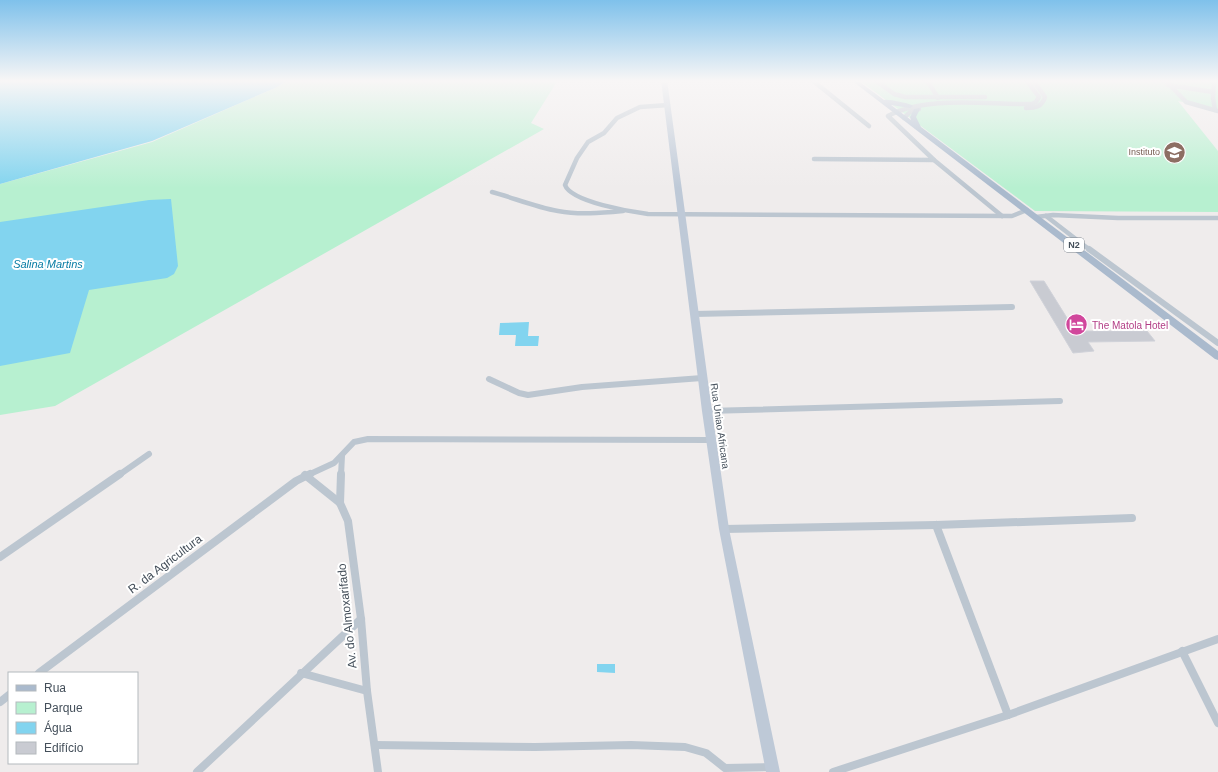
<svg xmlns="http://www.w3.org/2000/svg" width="1218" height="772" font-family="Arial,sans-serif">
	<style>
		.green { fill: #b7f0d0 }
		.water { fill: #82d4ef }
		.building { fill: #c9cbd2; stroke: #d0d2d9 }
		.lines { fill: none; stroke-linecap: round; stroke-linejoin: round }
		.street-far2 { stroke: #bcc6d0; stroke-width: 4.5 }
		.street-far1 { stroke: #bcc6d0; stroke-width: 6 }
		.street { stroke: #bcc6d0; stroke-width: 8 }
		.secondary { fill: #bec9d7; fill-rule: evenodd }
		.primary { fill: #aabacd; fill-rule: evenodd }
		.labels { text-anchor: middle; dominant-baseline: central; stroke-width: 4; stroke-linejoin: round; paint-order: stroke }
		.far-education-label { font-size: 9px; fill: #785e54; stroke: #fff; text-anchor: end }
		.shield { fill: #fff; stroke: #7c848c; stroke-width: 1 }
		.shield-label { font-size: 9px; font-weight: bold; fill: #444f5a }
		.hotel-label { font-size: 10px; fill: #b23c85; stroke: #fff; text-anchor: start }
		.street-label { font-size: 10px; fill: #444f5a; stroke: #fff }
		.water-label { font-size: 11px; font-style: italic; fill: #077ca4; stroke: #fff }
		.near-street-label { font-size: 12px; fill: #444f5a; stroke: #fff }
	</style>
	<rect width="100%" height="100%" fill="#efecec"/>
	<g class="green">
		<polygon points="289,80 558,80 531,123 544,129 55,406 0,415 0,184 152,142 275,88"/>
		<polygon points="859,80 1218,80 1218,109 1178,101 1218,151 1218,212 1035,211"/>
	</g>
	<g class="water">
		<polygon points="0,80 289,80 275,88 152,141 0,184"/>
		<polygon points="171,199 178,266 174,274 167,278 89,290 70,353 0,366 0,222 149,200"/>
		<polygon points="529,322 528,336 539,336 538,346 515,346 516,335 499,335 500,323"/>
		<polygon points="597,664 615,664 615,673 597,672"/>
	</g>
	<polygon class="building" points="1030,281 1044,281 1072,326 1080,329 1082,331 1147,331 1155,341 1088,342 1094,351 1073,353"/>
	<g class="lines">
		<g class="street-far2">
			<polyline points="812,80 869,126"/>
			<polyline points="875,80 894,94 905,97 985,97"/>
			<polyline points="927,80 938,98"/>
			<polyline points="1165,80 1186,102 1218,111"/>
			<polyline points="1214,80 1213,98 1215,110"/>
			<polyline points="1168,85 1213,92"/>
			<path d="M668,105L640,107L617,118L604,133L588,142L577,158L565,185C571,202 632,212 648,214L1012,216L1027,210"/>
			<path d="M1026,108C1035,108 1042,107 1045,97L1033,80"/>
			<polyline points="904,118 910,112 919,109"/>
			<polyline points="814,159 934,160"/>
			<path d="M492,192C514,198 535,207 558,211C579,215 601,213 623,211"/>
			<path d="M1002,216L934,160L888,116C926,95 989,105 1032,104L1036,102L1039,97L1026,80"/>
			<polyline points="1046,216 1090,250"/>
			<polyline points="1036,217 1053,215 1118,218 1218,218"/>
		</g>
		<g class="street-far1">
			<polyline points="1089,249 1218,343"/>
			<polyline points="694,314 1012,307"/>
			<polyline points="489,379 519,393 528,395 582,387 702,378"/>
			<polyline points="707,411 1060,401"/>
			<polyline points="119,475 149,454"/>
			<polyline points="308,475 334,463 354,442 368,439 711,440"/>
			<polyline points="341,475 342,456"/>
		</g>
		<g class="street">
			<polyline points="305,475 340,503 348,521 361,619 367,691 378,772"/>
			<polyline points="340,503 341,474"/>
			<polyline points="936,525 1008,715"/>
			<polyline points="724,529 936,525 1132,518"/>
			<polyline points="0,557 120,474"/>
			<polyline points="1182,651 1218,723"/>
			<polyline points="39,673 296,481 310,474"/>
			<polyline points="301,673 367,691"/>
			<polyline points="0,702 9,695"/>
			<polyline points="375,745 535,747 631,745 685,747 706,753 725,768 772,767"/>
			<polyline points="197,772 361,619"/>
			<polyline points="833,772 1008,715 1218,639"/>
		</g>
		<polygon class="secondary" points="661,80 667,80 712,411 729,529 780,772 766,772 719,529 702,411"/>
		<path class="primary" d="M851,80H857L884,100C889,99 906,103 912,105L913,106L910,108L891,105L911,120L910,117L914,109L919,108L920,109L916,117L921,127L1218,351V360L1215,359Z"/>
	</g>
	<linearGradient id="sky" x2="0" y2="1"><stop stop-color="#7fc1eb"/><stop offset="0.43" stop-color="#f8f6f6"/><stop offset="1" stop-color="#f8f6f6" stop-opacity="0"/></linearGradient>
	<rect width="1218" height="188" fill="url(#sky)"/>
	<defs>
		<symbol id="school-disc" viewBox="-11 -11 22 22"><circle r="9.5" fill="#8d6e63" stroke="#fff"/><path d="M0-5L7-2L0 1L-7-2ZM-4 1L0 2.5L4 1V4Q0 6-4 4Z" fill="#fff"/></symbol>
		<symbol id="hotel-disc" viewBox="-11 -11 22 22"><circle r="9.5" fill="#d1479c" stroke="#fff"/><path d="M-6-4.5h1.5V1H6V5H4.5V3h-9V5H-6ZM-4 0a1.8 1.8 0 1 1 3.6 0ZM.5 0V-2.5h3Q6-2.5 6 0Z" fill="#fff"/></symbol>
	</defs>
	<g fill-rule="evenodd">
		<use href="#school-disc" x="1162" y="140" width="25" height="25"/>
		<use href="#hotel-disc" x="1064" y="312" width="25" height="25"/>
	</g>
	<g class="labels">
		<g class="far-education-label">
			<text x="1160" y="152">Instituto</text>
		</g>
		<rect class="shield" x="1064" y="238" width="20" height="14" rx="3"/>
		<g class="shield-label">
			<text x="1074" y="245">N2</text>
		</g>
		<g class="hotel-label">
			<text x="1092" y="325">The Matola Hotel</text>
		</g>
		<g class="street-label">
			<text transform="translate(720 426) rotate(82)">Rua Uniao Africana</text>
		</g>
		<g class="water-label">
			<text x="48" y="264">Salina Martins</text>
		</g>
		<g class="near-street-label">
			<text transform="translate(165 564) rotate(-37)">R. da Agricultura</text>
			<text transform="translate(347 616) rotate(-96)">Av. do Almoxarifado</text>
		</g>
	</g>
	<rect x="8" y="672" width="130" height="92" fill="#ffffff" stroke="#b4b9bd"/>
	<rect x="16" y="685" width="20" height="6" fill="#aabacd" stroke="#b4b9bd"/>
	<text x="44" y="692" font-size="12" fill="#444f5a">Rua</text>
	<rect x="16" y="702" width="20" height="12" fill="#b7f0d0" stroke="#b4b9bd"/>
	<text x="44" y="712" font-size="12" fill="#444f5a">Parque</text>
	<rect x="16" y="722" width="20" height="12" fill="#82d4ef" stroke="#b4b9bd"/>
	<text x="44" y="732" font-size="12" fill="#444f5a">Água</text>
	<rect x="16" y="742" width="20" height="12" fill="#c9cbd2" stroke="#b4b9bd"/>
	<text x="44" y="752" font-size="12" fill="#444f5a">Edifício</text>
</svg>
